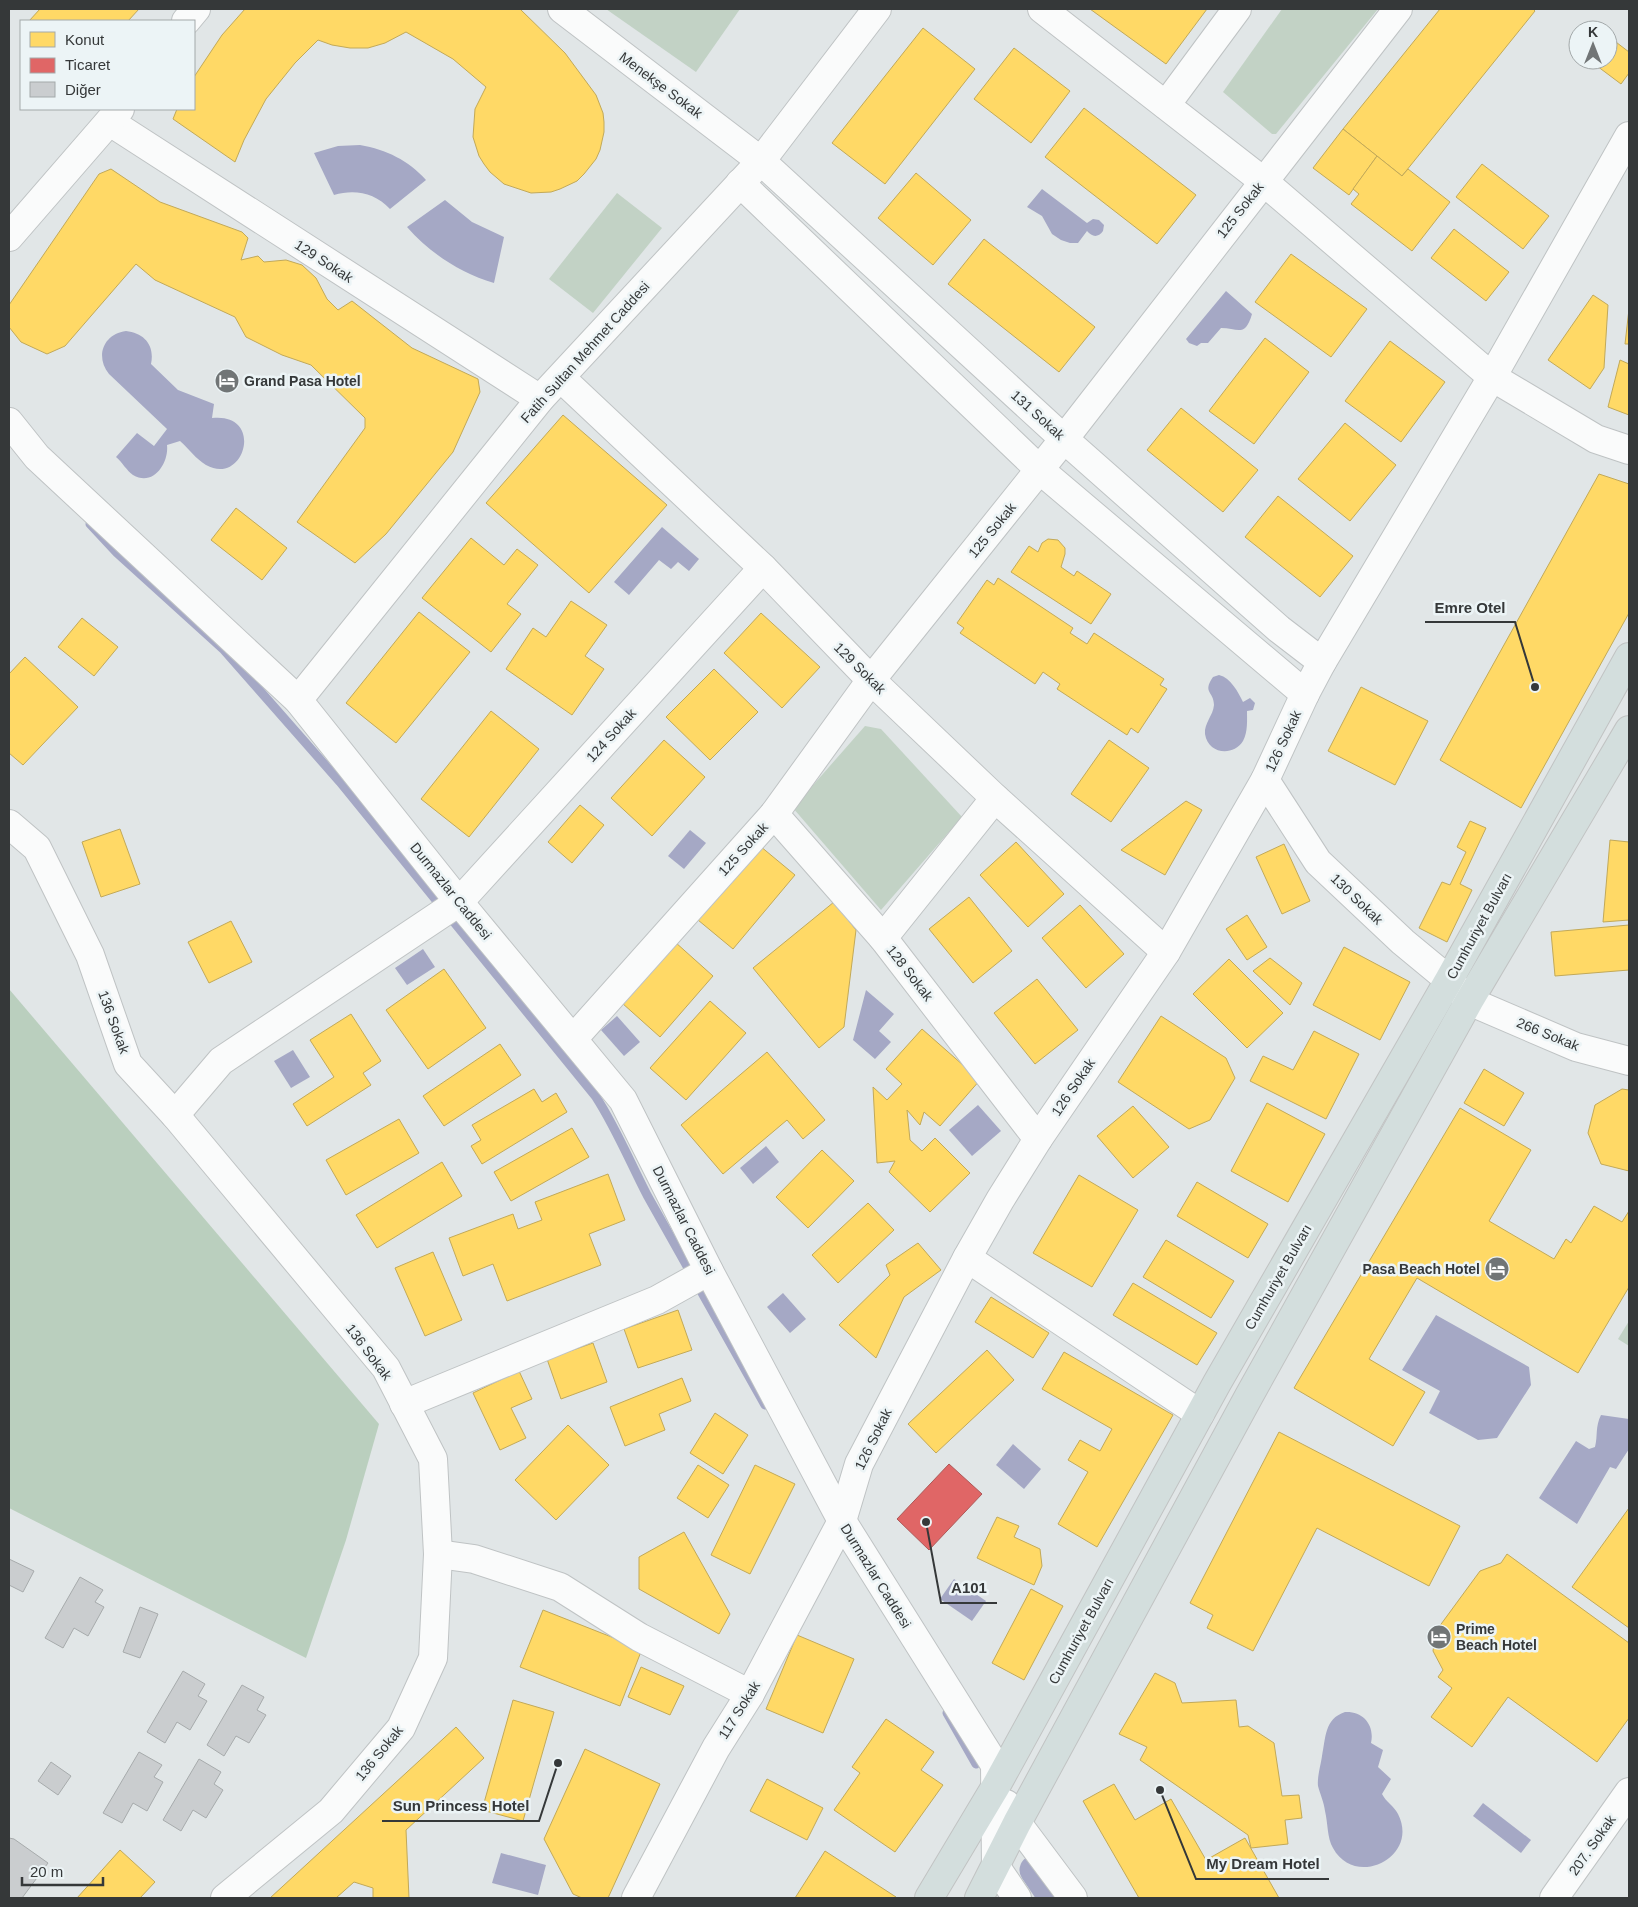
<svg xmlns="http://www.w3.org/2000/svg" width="1638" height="1907" font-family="Helvetica,sans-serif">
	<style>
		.green { fill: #c2d2c5 }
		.forest { fill: #bacfbe }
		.water { fill: #a5a8c5 }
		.homes { fill: #ffd966; stroke: #c2a958 }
		.shops { fill: #e06666; stroke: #ad5858 }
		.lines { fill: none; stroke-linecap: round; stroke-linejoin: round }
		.stream { stroke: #a5a8c5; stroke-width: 9 }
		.canal { stroke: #a5a8c5; stroke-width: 29 }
		.building { fill: #cacdcf; stroke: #a7abac }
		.minor-casing { stroke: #bfc3c4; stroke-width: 30 }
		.major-casing { stroke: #c1c3c3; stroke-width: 30 }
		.minor { stroke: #fafbfb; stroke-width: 28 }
		.major { stroke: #d3dedd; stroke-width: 28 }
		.labels { text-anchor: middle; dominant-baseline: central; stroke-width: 5; stroke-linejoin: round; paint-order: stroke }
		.street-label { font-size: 14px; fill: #353839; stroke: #ecf4f6 }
		.poi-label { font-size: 14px; font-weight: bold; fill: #353839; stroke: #ecf4f6; text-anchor: start }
		.leader { fill: none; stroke: #353839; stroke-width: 2 }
		.callout-dot { fill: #353839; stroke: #ecf4f6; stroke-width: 2 }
		.callout-label { font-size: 15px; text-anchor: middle; font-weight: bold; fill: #353839; stroke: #ecf4f6; stroke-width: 5; stroke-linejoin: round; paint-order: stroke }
	</style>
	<rect width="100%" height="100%" fill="#e1e6e7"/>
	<g class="green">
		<polygon points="606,9 740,9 696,72"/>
		<polygon points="1282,9 1378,9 1276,134 1272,134 1223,92"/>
		<polygon points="617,193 662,228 593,313 549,279"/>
		<polygon points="865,726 881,729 962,817 881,910 793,808"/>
		<polygon points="1629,1321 1629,1346 1618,1339"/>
	</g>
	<polygon class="forest" points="9,989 379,1424 346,1540 306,1658 9,1508"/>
	<g class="water">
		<path d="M360,145C387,150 408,160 426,180L390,209C375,193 355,189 334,195L314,153L338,146Z"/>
		<path d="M1042,189L1087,223L1093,219L1099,220L1104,225L1103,231C1098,238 1092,237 1087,231L1078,243H1070L1061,240L1052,234L1042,216L1027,207Z"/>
		<path d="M445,200L472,222L504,237L494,283C460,273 430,253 407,227Z"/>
		<path d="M1226,291L1252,314C1245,338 1238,328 1221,328L1208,343H1201L1197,346L1189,343L1186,339Z"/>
		<path d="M126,331C144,333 155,345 151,364L178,390L214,404L212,418C265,412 245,487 206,465C196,459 189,449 180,441L167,445C169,462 154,487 133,475C127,471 122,462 116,457L137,433L154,446L167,429L109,374C95,357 103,334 126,331Z"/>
		<polygon points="662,527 699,559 689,571 678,562 671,569 659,560 629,595 614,582"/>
		<path d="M1219,675C1231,678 1238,692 1243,702L1250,698L1255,703L1253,710L1247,711C1247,720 1248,732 1243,741C1233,757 1208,754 1205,734C1204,723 1213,716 1214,705C1214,691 1202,693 1213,677Z"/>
		<polygon points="690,830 706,843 684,869 668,856"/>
		<polygon points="423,949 435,967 407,985 395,968"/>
		<polygon points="866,990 894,1014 879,1031 891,1042 875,1059 853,1040"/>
		<polygon points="617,1016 640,1042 624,1056 601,1030"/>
		<polygon points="293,1050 310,1077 291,1088 274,1061"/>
		<polygon points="978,1105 1001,1131 972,1156 949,1130"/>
		<polygon points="766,1146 779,1162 753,1184 740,1168"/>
		<polygon points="783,1293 806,1319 790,1333 767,1307"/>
		<polygon points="1436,1315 1529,1367 1531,1385 1497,1438 1478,1440 1429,1413 1440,1391 1402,1370"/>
		<path d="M1601,1415L1629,1419V1449L1616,1469L1610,1467L1577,1524L1539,1498L1576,1441L1589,1449L1595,1447C1598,1435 1595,1427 1601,1415Z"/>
		<polygon points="1013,1444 1041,1469 1024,1489 996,1465"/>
		<polygon points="954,1579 986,1601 972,1621 940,1599"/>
		<path d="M1345,1712C1363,1711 1375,1725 1371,1743L1383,1750L1378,1767L1391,1779L1382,1794C1386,1802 1394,1806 1398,1814C1420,1857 1355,1889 1333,1848C1327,1838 1328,1823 1325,1811C1324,1802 1320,1794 1318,1786C1317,1777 1321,1764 1322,1756C1326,1738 1324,1719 1345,1712Z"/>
		<polygon points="1483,1803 1531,1840 1521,1853 1473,1816"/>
		<polygon points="501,1853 546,1865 538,1895 492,1883"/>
	</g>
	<g class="homes">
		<polygon points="40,9 139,9 128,21 29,21"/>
		<polygon points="245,9 520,9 565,53 596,95 603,113 604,122 604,132 600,150 596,159 584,174 577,181 560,189 551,192 531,193 504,184 490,172 484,164 479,156 473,137 475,109 486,87 453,59 406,32 385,43 368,48 350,48 332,45 318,40 295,63 266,99 244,140 235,162 173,119 177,109 194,109 194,77 222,35"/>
		<polygon points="1090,9 1207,9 1166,64"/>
		<polygon points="1440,9 1533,9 1535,11 1402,176 1343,129"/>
		<polygon points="1593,25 1600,30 1589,30"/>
		<polygon points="923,28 975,69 885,184 832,143"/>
		<polygon points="1608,36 1629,52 1629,73 1621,84 1589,60 1608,60"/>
		<polygon points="1014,48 1070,91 1031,143 974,99"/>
		<polygon points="1084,108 1196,195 1157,244 1045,157"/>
		<polygon points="1343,129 1377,156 1349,195 1313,168"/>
		<polygon points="1377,156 1402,176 1408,169 1450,202 1412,251 1351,204 1359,194 1353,189"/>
		<polygon points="1482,164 1549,216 1523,249 1456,197"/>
		<polygon points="111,169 160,202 242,232 248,238 241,260 258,256 264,262 286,260 302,265 316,278 327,299 338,310 352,301 412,348 478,379 480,392 453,452 386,534 355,563 297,522 365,428 365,418 311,365 282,355 246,337 235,317 155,280 136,264 65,346 47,354 21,342 9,327 9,305 99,174"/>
		<polygon points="916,173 971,220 933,265 878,218"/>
		<polygon points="1454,229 1509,272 1486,301 1431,258"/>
		<polygon points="984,239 1095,327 1059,372 948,284"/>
		<polygon points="1291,254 1367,309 1331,357 1255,302"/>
		<polygon points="1593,295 1608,305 1604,368 1590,389 1548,360"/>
		<polygon points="1629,309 1629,344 1625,344"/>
		<polygon points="1265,338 1309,372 1254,444 1209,411"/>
		<polygon points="1390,341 1445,382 1401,442 1345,401"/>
		<polygon points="1620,360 1629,364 1629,415 1608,407"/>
		<polygon points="1181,408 1258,470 1223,512 1147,450"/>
		<polygon points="563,415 667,505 589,593 486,503"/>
		<polygon points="1345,423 1396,465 1350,521 1298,479"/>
		<polygon points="1599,474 1629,484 1629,613 1521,808 1440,760"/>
		<polygon points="1278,496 1353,556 1320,597 1245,537"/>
		<polygon points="236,508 287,548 262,580 211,540"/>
		<polygon points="471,538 504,565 517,549 538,565 507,604 521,614 491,652 422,598"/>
		<polygon points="1048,539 1058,540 1065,548 1065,554 1061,567 1074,576 1077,571 1111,594 1091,624 1011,572 1029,546 1038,552 1042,543"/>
		<polygon points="998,578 1073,628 1070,633 1087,644 1094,633 1164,679 1160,685 1167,689 1138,733 1131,728 1127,735 1057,689 1060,684 1043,672 1035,684 960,633 964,628 957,623 987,580 994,585"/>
		<polygon points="571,601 607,625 585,656 604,669 572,715 506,669 533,628 546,637"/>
		<polygon points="419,612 470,652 396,743 346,703"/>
		<polygon points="761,613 820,667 782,708 724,653"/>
		<polygon points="82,618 118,647 94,676 58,647"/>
		<polygon points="25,657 78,707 23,765 9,753 9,674"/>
		<polygon points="714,669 758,712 710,760 666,717"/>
		<polygon points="1361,687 1428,721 1395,785 1328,751"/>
		<polygon points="491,711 539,749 469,837 421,799"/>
		<polygon points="664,740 705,777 652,836 611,798"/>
		<polygon points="1109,740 1149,768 1111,822 1071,794"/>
		<polygon points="1186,801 1202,810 1165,875 1121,850"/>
		<polygon points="580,805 604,825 572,863 548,842"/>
		<polygon points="1470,821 1486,828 1460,884 1472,890 1447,942 1419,928 1442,882 1450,885 1466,852 1457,847"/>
		<polygon points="120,829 140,884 101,897 82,842"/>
		<polygon points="1610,840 1629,842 1629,920 1603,922"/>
		<polygon points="1016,842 1064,894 1028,927 980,875"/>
		<polygon points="1284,844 1310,901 1282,914 1256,857"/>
		<polygon points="760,846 795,875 733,949 698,920"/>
		<polygon points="969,897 1012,951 973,983 929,929"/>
		<polygon points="834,902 856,930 844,1027 819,1048 753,968"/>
		<polygon points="1080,905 1124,954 1086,988 1042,938"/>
		<polygon points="1247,915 1267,947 1247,960 1226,929"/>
		<polygon points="231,921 252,962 209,983 188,942"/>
		<polygon points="1629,925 1629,970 1555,976 1551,932"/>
		<polygon points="675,942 713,976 660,1037 622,1003"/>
		<polygon points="1344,947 1410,982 1380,1040 1313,1005"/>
		<polygon points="1270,958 1302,983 1290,1005 1253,971"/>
		<polygon points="1229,959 1283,1013 1247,1048 1193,994"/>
		<polygon points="444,969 486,1028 428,1069 386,1010"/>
		<polygon points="1037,979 1078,1030 1035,1064 994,1013"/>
		<polygon points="710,1001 746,1033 686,1100 650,1068"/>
		<polygon points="351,1014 381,1061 363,1073 371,1085 307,1126 293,1104 334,1077 310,1040"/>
		<polygon points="1161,1016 1226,1058 1235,1078 1210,1120 1189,1129 1118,1082"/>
		<polygon points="922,1029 980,1080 940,1126 924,1112 920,1125 907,1110 910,1140 922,1151 935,1138 970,1173 930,1212 889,1172 895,1161 877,1163 873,1087 887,1100 902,1084 886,1069"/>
		<polygon points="1314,1031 1359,1054 1326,1119 1250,1081 1263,1056 1293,1070"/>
		<polygon points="500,1044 521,1075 444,1126 423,1096"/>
		<polygon points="767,1052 825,1120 803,1139 787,1120 723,1174 681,1125"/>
		<polygon points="1484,1069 1524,1093 1504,1126 1464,1103"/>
		<polygon points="534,1089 542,1102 556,1093 567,1112 482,1164 471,1146 481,1140 472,1125"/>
		<polygon points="1622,1089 1629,1090 1629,1171 1601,1164 1588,1133 1595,1105"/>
		<polygon points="1267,1103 1325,1134 1288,1202 1231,1171"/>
		<polygon points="1133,1106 1169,1147 1133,1178 1097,1136"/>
		<polygon points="1460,1108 1531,1150 1489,1221 1554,1259 1566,1239 1571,1243 1594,1206 1622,1222 1629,1211 1629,1287 1578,1373 1417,1278 1369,1359 1425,1392 1393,1446 1294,1388"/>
		<polygon points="399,1119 419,1153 346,1195 326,1160"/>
		<polygon points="572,1128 589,1157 511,1201 494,1172"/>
		<polygon points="822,1150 854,1181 808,1228 776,1197"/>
		<polygon points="442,1162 462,1196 377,1248 356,1215"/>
		<polygon points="608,1174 625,1220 589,1234 601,1265 507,1301 493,1264 463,1276 449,1238 513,1214 518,1229 542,1220 535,1202"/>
		<polygon points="1079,1175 1138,1210 1092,1287 1033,1253"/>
		<polygon points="1197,1182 1268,1224 1248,1258 1177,1216"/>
		<polygon points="868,1203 894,1230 838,1283 812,1255"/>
		<polygon points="1166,1240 1234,1281 1211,1318 1143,1277"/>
		<polygon points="918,1243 941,1270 904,1297 876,1358 839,1325 890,1275 886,1265"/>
		<polygon points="433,1252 462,1320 425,1336 395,1268"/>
		<polygon points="1133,1283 1217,1333 1197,1365 1113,1315"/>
		<polygon points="991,1297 1049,1333 1033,1358 975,1322"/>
		<polygon points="678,1310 692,1350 638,1368 624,1329"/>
		<polygon points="593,1343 607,1382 561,1399 547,1359"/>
		<polygon points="987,1350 1014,1380 936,1453 908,1424"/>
		<polygon points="1064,1352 1173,1415 1097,1547 1058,1524 1088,1472 1068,1460 1080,1440 1100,1451 1112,1429 1042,1389"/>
		<polygon points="519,1371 532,1399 511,1408 526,1438 500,1450 473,1393"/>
		<polygon points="682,1378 691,1401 659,1414 665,1430 625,1446 610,1407"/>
		<polygon points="715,1413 748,1435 723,1474 690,1453"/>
		<polygon points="568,1425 609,1465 556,1520 515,1480"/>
		<polygon points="1279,1432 1460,1526 1429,1586 1317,1528 1253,1651 1207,1628 1213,1615 1190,1603"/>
		<polygon points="698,1465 729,1485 708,1518 677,1498"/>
		<polygon points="755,1465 795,1484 750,1574 711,1555"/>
		<polygon points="1629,1508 1629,1628 1572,1587"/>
		<polygon points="997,1517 1019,1526 1014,1537 1040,1549 1042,1566 1034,1585 977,1558"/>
		<polygon points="684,1532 730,1614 719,1634 639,1589 639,1557"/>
		<polygon points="1507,1554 1629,1643 1629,1718 1597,1762 1508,1697 1472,1747 1431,1717 1452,1688 1438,1677 1443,1670 1433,1651 1436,1631 1480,1571 1501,1563"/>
		<polygon points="1031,1589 1063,1606 1024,1680 992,1663"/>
		<polygon points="543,1610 642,1649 620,1706 520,1667"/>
		<polygon points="797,1635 854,1659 823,1733 766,1709"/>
		<polygon points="641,1667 684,1686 670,1715 628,1697"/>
		<polygon points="1155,1673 1175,1683 1182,1703 1236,1700 1239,1727 1248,1726 1274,1743 1282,1796 1299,1795 1302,1818 1285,1820 1288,1844 1251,1848 1248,1835 1140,1760 1147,1747 1119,1734"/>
		<polygon points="513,1700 554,1712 523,1821 482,1810"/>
		<polygon points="886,1719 934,1752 921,1770 943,1785 895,1852 834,1810 860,1773 852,1767"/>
		<polygon points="456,1727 484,1758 406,1830 409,1898 373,1898 373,1888 354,1882 336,1898 270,1898"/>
		<polygon points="585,1749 660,1784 608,1898 582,1898 573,1894 544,1839"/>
		<polygon points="767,1779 823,1808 807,1840 750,1811"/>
		<polygon points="1114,1784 1135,1820 1171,1799 1206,1860 1245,1838 1279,1898 1139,1898 1083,1801"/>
		<polygon points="120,1850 155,1882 140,1898 77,1898"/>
		<polygon points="825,1851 896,1897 896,1898 795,1898"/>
	</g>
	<polygon class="shops" points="949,1464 982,1494 929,1550 897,1519"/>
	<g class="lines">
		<g class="stream">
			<path d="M90,524L117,553L224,650L340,782L596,1097C616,1128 630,1162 647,1195C686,1265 725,1335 765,1405"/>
			<polyline points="947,1713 976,1764"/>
		</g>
		<polyline class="canal" points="1034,1870 1053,1898"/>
	</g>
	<g class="building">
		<polygon points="9,1559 34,1571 23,1592 9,1585"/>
		<polygon points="80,1577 103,1590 95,1602 104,1607 88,1636 74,1628 63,1648 45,1638"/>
		<polygon points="140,1607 158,1614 140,1658 123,1652"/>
		<polygon points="183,1671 205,1684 198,1696 207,1701 190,1730 177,1722 165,1743 147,1732"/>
		<polygon points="242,1685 264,1697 257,1710 266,1715 249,1743 236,1736 224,1756 207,1745"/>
		<polygon points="139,1752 162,1765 154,1777 163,1782 147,1811 133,1803 122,1823 103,1813"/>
		<polygon points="199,1759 221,1772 214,1784 223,1790 206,1818 193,1810 181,1831 163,1820"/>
		<polygon points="51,1762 71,1776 58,1795 38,1781"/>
		<polygon points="9,1838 14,1839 48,1863 22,1898 9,1898"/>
	</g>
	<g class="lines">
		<defs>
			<g id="minor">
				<polyline points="562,9 761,161 1064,439 1279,629 1322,662"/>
				<polyline points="1042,9 1263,181 1492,377 1596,439 1629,450"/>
				<polyline points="186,21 196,9"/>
				<polyline points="1166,105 1237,9"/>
				<polyline points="110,122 540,399"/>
				<polyline points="740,183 1040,470 1305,694"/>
				<polyline points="9,237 120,109"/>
				<polyline points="561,378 763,568 871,680 995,798 1166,952"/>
				<polyline points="9,422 37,457 298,700 459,902 623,1100 709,1271 842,1521 995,1765 996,1867 1017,1898"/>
				<polyline points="298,700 540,399 761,161 877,9"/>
				<polyline points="1265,780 1318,862 1403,942 1449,980 1469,1001 1576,1047 1629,1061"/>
				<polyline points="774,814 883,938 1038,1139"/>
				<polyline points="9,824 37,848 90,955 128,1064 175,1115 386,1368 433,1459 438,1554 433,1658 401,1728 331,1811 225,1898"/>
				<polyline points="883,938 995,798"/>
				<polyline points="573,1039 774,814 871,680 1064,439 1398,9"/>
				<polyline points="175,1115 221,1061 459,902 763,568"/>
				<polyline points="967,1258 1200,1414"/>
				<polyline points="404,1404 657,1300 709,1271"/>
				<polyline points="438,1554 474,1559 560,1587 639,1637 750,1694"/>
				<polyline points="1006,1804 1017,1823 1073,1898"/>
				<polyline points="636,1898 716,1748 750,1694 842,1521 859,1464 967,1258 1000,1200 1038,1139 1166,952 1265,780 1305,694 1322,662 1492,377 1629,136"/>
				<polyline points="1554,1898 1629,1792"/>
			</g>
			<g id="major">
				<polyline points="929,1898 996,1786 1217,1383 1449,980 1629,657"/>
				<polyline points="979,1898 1017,1823 1249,1396 1469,1001 1629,730"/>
			</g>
		</defs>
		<use href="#minor" class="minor-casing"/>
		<use href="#major" class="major-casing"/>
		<use href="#minor" class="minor"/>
		<use href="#major" class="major"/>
	</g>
	<defs>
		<symbol id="hotel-disc" viewBox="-11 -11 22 22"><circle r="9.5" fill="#717576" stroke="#ecf4f6"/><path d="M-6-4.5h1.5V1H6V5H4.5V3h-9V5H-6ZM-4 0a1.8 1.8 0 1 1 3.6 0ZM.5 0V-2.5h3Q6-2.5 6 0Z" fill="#fff"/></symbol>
	</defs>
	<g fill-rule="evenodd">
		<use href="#hotel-disc" x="213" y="367" width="28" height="28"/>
		<use href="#hotel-disc" x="1483" y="1255" width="28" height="28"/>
		<use href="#hotel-disc" x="1425" y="1623" width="28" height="28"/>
	</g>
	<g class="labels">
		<g class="street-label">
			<text transform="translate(661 85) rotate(37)">Menekşe Sokak</text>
			<text transform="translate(1240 210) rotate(-52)">125 Sokak</text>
			<text transform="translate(324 261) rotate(33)">129 Sokak</text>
			<text transform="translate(585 352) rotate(-48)">Fatih Sultan Mehmet Caddesi</text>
			<text transform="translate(1038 415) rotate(42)">131 Sokak</text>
			<text transform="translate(992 530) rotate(-51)">125 Sokak</text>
			<text transform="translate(860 668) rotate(45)">129 Sokak</text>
			<text transform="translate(611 735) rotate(-48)">124 Sokak</text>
			<text transform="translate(1283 741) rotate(-65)">126 Sokak</text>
			<text transform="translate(743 849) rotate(-48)">125 Sokak</text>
			<text transform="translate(451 891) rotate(51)">Durmazlar Caddesi</text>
			<text transform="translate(1357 899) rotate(44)">130 Sokak</text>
			<text transform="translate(1479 926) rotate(-61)">Cumhuriyet Bulvarı</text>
			<text transform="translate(910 973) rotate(52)">128 Sokak</text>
			<text transform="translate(114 1022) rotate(70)">136 Sokak</text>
			<text transform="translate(1548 1034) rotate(22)">266 Sokak</text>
			<text transform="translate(1073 1087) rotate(-56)">126 Sokak</text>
			<text transform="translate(684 1220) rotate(63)">Durmazlar Caddesi</text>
			<text transform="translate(1278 1277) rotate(-60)">Cumhuriyet Bulvarı</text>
			<text transform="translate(369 1352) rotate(53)">136 Sokak</text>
			<text transform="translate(873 1439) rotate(-64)">126 Sokak</text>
			<text transform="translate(876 1576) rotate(58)">Durmazlar Caddesi</text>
			<text transform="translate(1081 1631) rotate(-61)">Cumhuriyet Bulvarı</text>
			<text transform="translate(739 1710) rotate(-58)">117 Sokak</text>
			<text transform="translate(379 1753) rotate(-51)">136 Sokak</text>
			<text transform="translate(1592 1845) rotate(-55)">207. Sokak</text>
		</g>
		<g class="poi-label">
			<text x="244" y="381">Grand Pasa Hotel</text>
			<text x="1480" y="1269" text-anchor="end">Pasa Beach Hotel</text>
			<text x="1456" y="1629">Prime<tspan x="1456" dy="16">Beach Hotel</tspan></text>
		</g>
	</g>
	<path class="leader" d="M1535 687L1515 622H1425M926 1522L941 1603H997M558 1763L539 1821H382M1160 1790L1196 1879H1329"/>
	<g class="callout-dot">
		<circle cx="1535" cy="687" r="5"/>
		<circle cx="926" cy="1522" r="5"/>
		<circle cx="558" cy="1763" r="5"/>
		<circle cx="1160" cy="1790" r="5"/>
	</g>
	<g class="callout-label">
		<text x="1470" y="613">Emre Otel</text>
		<text x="969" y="1593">A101</text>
		<text x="461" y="1811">Sun Princess Hotel</text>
		<text x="1263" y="1869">My Dream Hotel</text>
	</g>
	<rect width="1638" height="1907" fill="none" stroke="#353839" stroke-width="20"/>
	<rect x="20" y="20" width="175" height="90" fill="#ecf4f6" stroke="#a3a9aa"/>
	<rect x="30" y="32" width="25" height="15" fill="#ffd966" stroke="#a3a9aa"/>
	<text x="65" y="45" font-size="15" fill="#353839">Konut</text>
	<rect x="30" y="58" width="25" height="15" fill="#e06666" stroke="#a3a9aa"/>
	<text x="65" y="70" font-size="15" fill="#353839">Ticaret</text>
	<rect x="30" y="82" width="25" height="15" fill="#cacdcf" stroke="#a3a9aa"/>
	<text x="65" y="95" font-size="15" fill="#353839">Diğer</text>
	<g transform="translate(1593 45)"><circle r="24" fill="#ecf4f6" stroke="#a3a9aa"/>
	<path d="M0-4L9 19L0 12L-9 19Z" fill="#717576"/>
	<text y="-8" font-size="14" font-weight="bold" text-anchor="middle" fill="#353839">K</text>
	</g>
	<path d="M22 1877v8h81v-8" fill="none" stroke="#353839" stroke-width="2.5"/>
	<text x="30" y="1877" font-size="15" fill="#353839" stroke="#ecf4f6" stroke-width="4" paint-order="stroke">20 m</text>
</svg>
